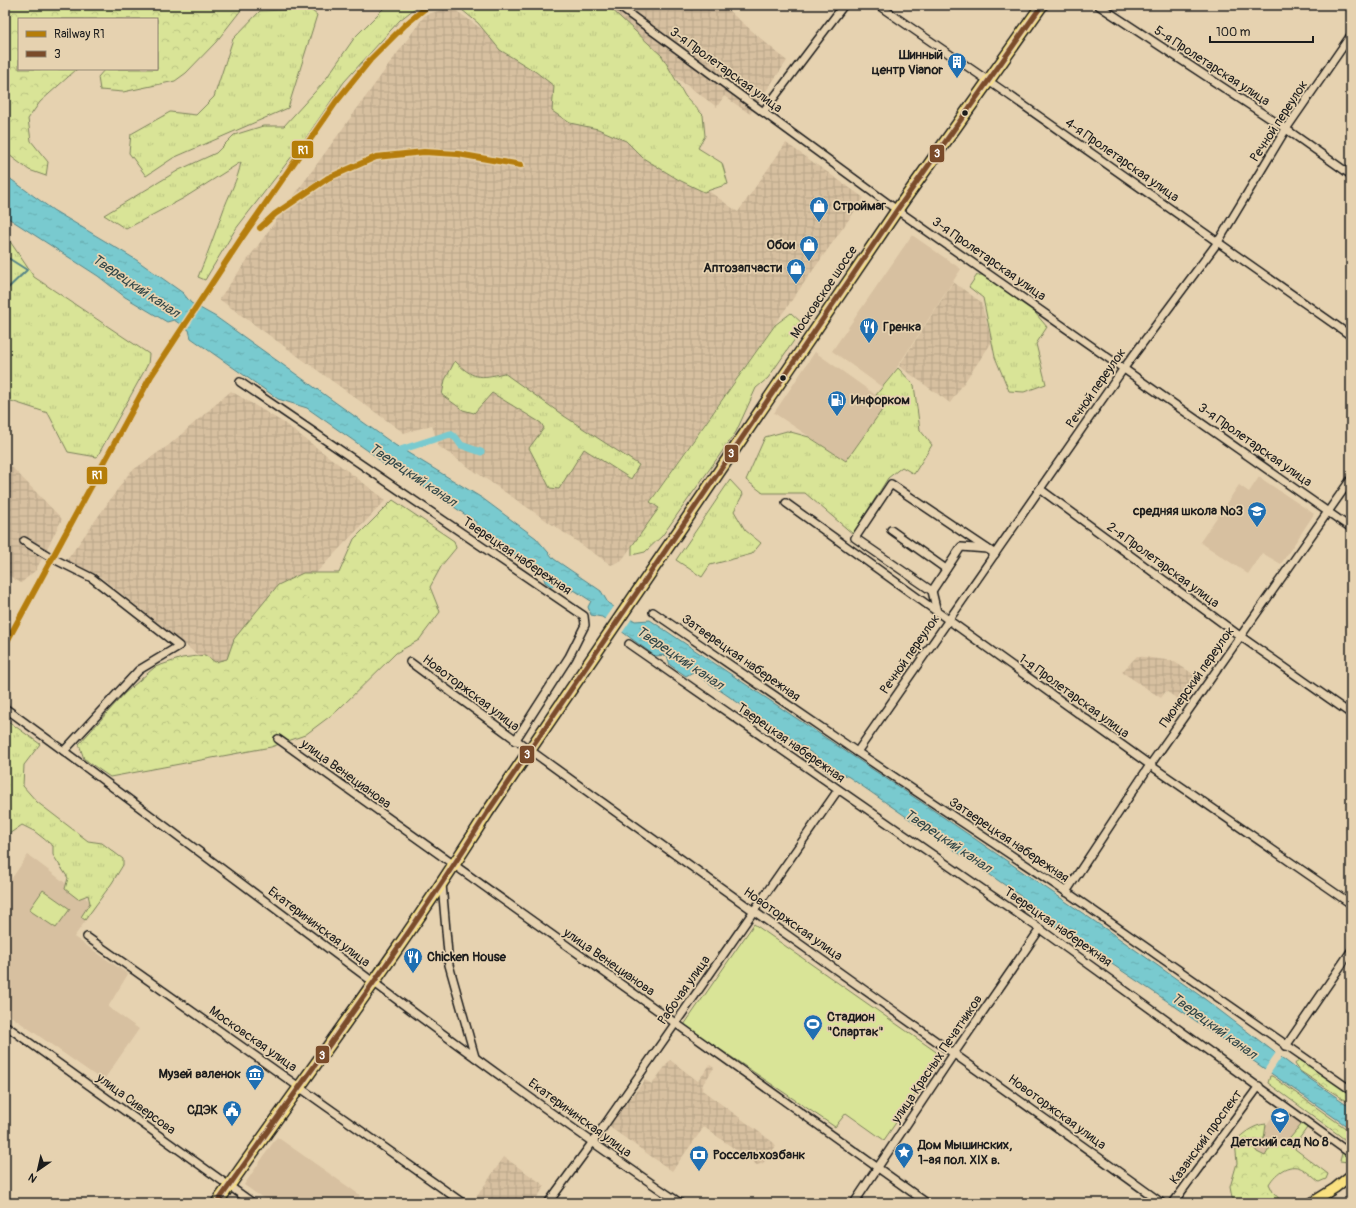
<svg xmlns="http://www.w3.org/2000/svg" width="1356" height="1208" font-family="Pangolin,sans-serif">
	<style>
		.built { fill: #d7c0a0 }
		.industrial { fill: url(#industrial-grid) }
		.grass { fill: url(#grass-tufts); stroke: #7a805a }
		.forest { fill: url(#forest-crowns); stroke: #7a805a }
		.pitch { fill: #d9e497; stroke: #7a805a }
		.water { fill: url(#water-ripples); stroke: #548487 }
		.pier { fill: #e6d2b0 }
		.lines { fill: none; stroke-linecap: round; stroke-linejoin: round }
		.stream { stroke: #548487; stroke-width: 2 }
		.canal { stroke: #79cacf; stroke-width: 7 }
		.minor-casing { stroke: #1c1c1c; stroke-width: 10 }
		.major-casing { stroke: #1c1c1c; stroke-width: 12 }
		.highway-casing { stroke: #1c1c1c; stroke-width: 14 }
		.minor { stroke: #e6d2b0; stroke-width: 7 }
		.major { stroke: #fae180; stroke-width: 9 }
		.highway { stroke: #fae180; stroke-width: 11 }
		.bus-1-casing { stroke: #e6d2b0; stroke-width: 8 }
		.bus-1 { stroke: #7a4b2a; stroke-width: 5 }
		.rail-1-casing { stroke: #e6d2b0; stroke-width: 9 }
		.rail-1 { stroke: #b57d08; stroke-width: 6 }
		.bus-dot { fill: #1c1c1c; stroke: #e6d2b0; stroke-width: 1.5 }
		.labels { text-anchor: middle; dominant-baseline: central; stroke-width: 3.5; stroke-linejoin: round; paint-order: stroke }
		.poi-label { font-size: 13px; font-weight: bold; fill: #1c1c1c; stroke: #e6d2b0; text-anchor: start }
		.street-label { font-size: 13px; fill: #1c1c1c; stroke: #e6d2b0 }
		.water-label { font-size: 14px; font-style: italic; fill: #334849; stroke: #e6d2b0 }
		.line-badge { stroke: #e6d2b0; stroke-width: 1.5 }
		.badge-label { font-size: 11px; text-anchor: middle; font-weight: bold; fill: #fff }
	</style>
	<defs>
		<pattern id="industrial-grid" width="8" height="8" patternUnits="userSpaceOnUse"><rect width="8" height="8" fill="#d7c0a0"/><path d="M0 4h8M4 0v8" fill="none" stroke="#b8a489"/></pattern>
		<pattern id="grass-tufts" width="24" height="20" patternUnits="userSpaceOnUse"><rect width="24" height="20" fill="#d9e497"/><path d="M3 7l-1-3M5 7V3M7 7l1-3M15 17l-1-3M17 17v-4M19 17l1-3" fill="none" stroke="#bac382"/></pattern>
		<pattern id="forest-crowns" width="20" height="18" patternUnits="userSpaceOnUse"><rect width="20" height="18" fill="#d9e497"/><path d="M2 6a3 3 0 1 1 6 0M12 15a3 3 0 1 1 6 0" fill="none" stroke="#bac382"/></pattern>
		<pattern id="water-ripples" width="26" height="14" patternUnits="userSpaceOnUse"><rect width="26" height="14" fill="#79cacf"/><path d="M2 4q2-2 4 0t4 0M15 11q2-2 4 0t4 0" fill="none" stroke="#68adb1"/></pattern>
	</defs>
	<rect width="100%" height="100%" fill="#e6d2b0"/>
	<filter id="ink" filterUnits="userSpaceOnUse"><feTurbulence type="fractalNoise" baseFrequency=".025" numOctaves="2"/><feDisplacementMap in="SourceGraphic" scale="8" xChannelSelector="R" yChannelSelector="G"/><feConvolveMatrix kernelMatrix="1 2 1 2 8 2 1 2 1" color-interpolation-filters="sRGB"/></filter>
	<g filter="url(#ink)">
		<g class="built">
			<polygon points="912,235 961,269 898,366 882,387 832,351"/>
			<polygon points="815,352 887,403 846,461 774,413"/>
			<polygon points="1259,477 1314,514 1281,564 1262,553 1248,574 1200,542 1239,485 1249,492"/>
			<polygon points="28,855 96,906 74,937 128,974 108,1007 139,1029 103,1081 5,1012 5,888"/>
			<polygon points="1280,1106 1307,1126 1271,1165 1249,1149"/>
			<polygon points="277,1137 360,1195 355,1203 270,1203 244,1185"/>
		</g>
		<g class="industrial">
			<polygon points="575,5 722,5 787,61 750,114 724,96 717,107"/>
			<polygon points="451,7 738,212 786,143 864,198 650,501 659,508 622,560 611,565 438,446 432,425 404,433 219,299 425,15"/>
			<polygon points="953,282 981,302 992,342 950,403 899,366"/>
			<polygon points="231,391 284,423 386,500 220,673 98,575 67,560 130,472 169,445"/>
			<polygon points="5,460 62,519 36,570 21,583 5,573"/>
			<polygon points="1137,656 1173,661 1198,677 1183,703 1166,691 1161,698 1122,672"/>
			<polygon points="670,1060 698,1081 710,1065 714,1068 703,1084 702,1090 774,1143 776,1146 763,1163 757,1165 704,1127 672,1171 608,1126 645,1080 652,1084"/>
			<polygon points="504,1157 545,1186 533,1203 480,1203 475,1199"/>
		</g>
		<g class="grass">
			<polygon points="293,5 304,5 317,15 288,108 173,158 146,176 129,153 131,134 170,112 196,115 214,97 233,39 260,11 286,10"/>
			<path d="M387,5H419L400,20L344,82L303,142L235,230L205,280L198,277C207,256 214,235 222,214C228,196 238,180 241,162L184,198L126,229L104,215L179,170L216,153L234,135L263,126H284L323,83L355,37Z"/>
			<polygon points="456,5 607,5 662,56 685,96 703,115 705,136 698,148 722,163 728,184 704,192 679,180 643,158 626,141 598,129 570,123 552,111 554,86 536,72 500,50 478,23"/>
			<polygon points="5,234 34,277 149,354 148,364 97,457 68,452 48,413 5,399"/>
			<polygon points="977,275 983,275 1031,308 1047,327 1036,344 1046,384 1024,392 1009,391 995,357 983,298 969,287"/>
			<polygon points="791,313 803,324 802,329 768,378 756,388 736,432 662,536 645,552 632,555 632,546 659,508 650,502 775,325"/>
			<path d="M455,361C473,379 479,379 504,373L564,416L639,465L631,479L584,449L559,489L550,488L529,448L544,428L541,423L492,393L474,413L463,410L442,395L445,380Z"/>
			<polygon points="898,368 914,385 920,430 932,445 914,474 902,467 888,478 853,534 805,493 763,493 746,480 765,437 787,431 809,437 846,461 887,403 876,395"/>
			<polygon points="730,480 743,494 734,511 745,530 761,543 752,554 710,565 702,577 676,560"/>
			<polygon points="5,719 40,744 24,765 23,786 37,802 88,841 102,843 123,859 123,865 112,883 85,920 81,917 90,903 88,895 78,899 65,889 68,878 53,855 53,846 34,831 22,825 6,836 5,838"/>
		</g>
		<g class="forest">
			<polygon points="13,5 245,5 216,42 186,73 175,81 123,92 100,90 98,77 105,69 157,69 157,19 19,19 19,69 77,69 40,102 28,119 31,141 48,162 46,176 29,170 5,152 5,14"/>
			<polygon points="393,500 454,541 456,548 442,565 430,587 440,612 419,640 396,653 337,711 305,735 271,747 110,777 84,759 79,744 125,693 155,667 182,658 205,655 215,662 227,659 234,639 278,585 303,573 339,573 354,539"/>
			<polygon points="1299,1059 1351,1093 1351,1104 1300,1071 1295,1064"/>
			<polygon points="1270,1076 1272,1076 1351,1132 1351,1145 1339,1135 1268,1083"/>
			<path d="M1285,1108L1351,1154L1348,1162L1340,1161L1342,1153L1340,1150L1307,1128L1296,1143L1295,1149L1328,1174L1326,1179L1319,1182C1314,1178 1309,1173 1304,1170C1291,1161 1276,1172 1269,1184L1273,1192L1283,1203H1243L1232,1198L1230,1187L1237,1163L1235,1141C1244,1133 1253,1125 1266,1124L1264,1139L1262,1141L1254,1140L1251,1143L1257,1152L1265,1156C1271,1146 1274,1139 1286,1143L1301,1125V1122L1284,1111Z"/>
		</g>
		<g class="pitch">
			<polygon points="43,890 70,909 56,928 29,910"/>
			<polygon points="754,924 942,1056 884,1140 846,1113 835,1127 684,1025"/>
		</g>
		<polygon class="water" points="5,175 53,210 135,259 183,293 191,303 216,317 395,445 482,498 536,538 554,559 601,591 608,603 635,621 650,620 930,808 1110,932 1202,997 1307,1077 1351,1107 1351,1129 1173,1005 1049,922 1022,897 849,777 839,772 830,774 823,769 819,758 693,672 686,676 670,665 667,655 655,656 602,617 591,615 588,607 591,601 574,590 570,592 565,585 556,581 552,587 545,582 542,572 485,536 476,528 476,522 394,466 383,464 374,455 307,408 278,399 191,338 189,330 174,320 167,322 125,297 98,276 5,216"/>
		<g class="pier">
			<polygon points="615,605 633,617 622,633 604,621"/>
			<polygon points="1277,1051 1282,1056 1270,1074 1264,1070"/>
		</g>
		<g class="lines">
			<g class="stream">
				<polyline points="5,6 6,5"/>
				<polyline points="5,256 27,270 5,291"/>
			</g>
			<polyline class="canal" points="394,452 450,434 456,438 461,445 481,452"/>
			<defs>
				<g id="minor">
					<polyline points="617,5 897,210 1351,528"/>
					<polyline points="878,5 1006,93 1351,336"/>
					<polyline points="1098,5 1286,129 1351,175"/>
					<polyline points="763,112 844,5"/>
					<polyline points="240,382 584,616 585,625 569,657 515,741"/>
					<polyline points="1040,489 1240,636 1351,714"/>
					<polyline points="786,503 1150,765 1351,904"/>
					<polyline points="891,530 946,569"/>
					<polyline points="24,541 52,558 92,578 179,646 139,670 64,751"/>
					<polyline points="932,591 961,547 987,549"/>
					<polyline points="653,612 857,752 1068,893 1351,1090"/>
					<polyline points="937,612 932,591 855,538 891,484 995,554"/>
					<polyline points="629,644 1040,929 1351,1154"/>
					<path d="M410,662C658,846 912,1022 1162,1203"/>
					<path d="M5,708C231,872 450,1046 680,1203"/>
					<polyline points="278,739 927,1203"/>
					<polyline points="857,752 1124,368 1218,242 1286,129 1351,35"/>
					<polyline points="442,884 449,965 475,1057"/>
					<polyline points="1066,892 1150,765 1351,479"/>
					<polyline points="87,937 463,1203"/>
					<polyline points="5,1025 253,1203"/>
					<polyline points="1286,1046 1351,951"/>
					<polyline points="548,1203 592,1143 838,790"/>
					<polyline points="854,1203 955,1052 1040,929"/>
					<polyline points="1173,1203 1259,1086"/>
				</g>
				<polyline id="major" points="1311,1203 1335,1188 1351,1175"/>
				<path id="highway" d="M217,1203C308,1073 403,947 487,813L897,210L1042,5"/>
			</defs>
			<use href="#minor" class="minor-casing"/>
			<use href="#major" class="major-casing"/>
			<use href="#highway" class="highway-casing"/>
			<use href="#minor" class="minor"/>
			<use href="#major" class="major"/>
			<use href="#highway" class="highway"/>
			<defs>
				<path id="bus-1" d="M217,1203C308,1073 403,947 487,813L897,210L1042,5"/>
			</defs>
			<use href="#bus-1" class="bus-1-casing"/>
			<use href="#bus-1" class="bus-1"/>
			<defs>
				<g id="rail-1">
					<polyline points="260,228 275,214 328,178 376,157 424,152 458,154 521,165"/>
					<polyline points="5,645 151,376 241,239 336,102 370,60 405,25 429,5"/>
				</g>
			</defs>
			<use href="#rail-1" class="rail-1-casing"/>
			<use href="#rail-1" class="rail-1"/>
		</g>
	</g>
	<defs>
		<symbol id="building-pin" viewBox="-11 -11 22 30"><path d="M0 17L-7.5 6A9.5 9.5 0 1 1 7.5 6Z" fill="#1f6fb2" stroke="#e6d2b0"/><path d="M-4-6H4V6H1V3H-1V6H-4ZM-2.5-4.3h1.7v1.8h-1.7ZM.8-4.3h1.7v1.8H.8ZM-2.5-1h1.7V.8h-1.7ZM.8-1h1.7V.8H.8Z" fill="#fff"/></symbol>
		<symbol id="shop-pin" viewBox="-11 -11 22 30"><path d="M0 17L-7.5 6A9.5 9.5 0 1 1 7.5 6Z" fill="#1f6fb2" stroke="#e6d2b0"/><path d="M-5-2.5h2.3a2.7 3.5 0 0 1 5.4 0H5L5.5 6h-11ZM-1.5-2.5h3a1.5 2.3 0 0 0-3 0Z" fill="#fff"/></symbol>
		<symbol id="restaurant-pin" viewBox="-11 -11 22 30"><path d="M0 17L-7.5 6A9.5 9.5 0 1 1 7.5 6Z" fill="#1f6fb2" stroke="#e6d2b0"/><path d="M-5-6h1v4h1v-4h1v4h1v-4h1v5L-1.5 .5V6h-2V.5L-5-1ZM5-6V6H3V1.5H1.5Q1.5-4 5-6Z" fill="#fff"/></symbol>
		<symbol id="fuel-pin" viewBox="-11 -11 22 30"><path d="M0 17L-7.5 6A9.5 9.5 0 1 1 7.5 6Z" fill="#1f6fb2" stroke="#e6d2b0"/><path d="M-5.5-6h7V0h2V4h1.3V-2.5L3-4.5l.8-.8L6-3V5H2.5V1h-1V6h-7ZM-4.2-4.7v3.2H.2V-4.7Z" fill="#fff"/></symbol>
		<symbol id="school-pin" viewBox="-11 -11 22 30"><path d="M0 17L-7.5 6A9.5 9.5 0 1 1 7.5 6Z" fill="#1f6fb2" stroke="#e6d2b0"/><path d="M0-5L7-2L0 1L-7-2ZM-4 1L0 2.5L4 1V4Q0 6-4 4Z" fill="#fff"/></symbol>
		<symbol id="stadium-pin" viewBox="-11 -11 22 30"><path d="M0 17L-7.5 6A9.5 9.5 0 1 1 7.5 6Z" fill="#1f6fb2" stroke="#e6d2b0"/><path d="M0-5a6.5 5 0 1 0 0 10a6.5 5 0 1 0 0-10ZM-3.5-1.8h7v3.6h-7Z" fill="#fff"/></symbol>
		<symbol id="museum-pin" viewBox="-11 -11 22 30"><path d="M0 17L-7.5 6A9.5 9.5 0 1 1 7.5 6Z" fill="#1f6fb2" stroke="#e6d2b0"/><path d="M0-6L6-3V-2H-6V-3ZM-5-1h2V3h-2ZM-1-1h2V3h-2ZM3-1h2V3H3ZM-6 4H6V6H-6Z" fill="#fff"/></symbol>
		<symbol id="civic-pin" viewBox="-11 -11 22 30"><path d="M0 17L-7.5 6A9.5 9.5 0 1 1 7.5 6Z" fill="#1f6fb2" stroke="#e6d2b0"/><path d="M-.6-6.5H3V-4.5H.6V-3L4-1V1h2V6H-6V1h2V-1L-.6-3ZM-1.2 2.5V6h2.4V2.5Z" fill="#fff"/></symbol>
		<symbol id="sight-pin" viewBox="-11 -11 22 30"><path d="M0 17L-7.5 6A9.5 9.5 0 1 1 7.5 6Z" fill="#1f6fb2" stroke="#e6d2b0"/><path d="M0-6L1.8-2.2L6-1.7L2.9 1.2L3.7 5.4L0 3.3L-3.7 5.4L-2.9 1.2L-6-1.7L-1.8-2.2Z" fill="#fff"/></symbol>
		<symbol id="bank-pin" viewBox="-11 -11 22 30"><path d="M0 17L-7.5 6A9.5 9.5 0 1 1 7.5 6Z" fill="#1f6fb2" stroke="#e6d2b0"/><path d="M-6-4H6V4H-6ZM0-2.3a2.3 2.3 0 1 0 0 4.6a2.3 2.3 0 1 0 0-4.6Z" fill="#fff"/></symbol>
	</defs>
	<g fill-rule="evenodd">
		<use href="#building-pin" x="946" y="51" width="22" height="30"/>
		<use href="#shop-pin" x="808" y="195" width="22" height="30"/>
		<use href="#shop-pin" x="798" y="234" width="22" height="30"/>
		<use href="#shop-pin" x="785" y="257" width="22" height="30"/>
		<use href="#restaurant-pin" x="858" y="316" width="22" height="30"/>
		<use href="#fuel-pin" x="826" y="389" width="22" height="30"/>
		<use href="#school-pin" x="1246" y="500" width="22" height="30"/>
		<use href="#restaurant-pin" x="402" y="946" width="22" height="30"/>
		<use href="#stadium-pin" x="802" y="1013" width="22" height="30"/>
		<use href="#museum-pin" x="244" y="1063" width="22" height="30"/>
		<use href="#civic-pin" x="221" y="1099" width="22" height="30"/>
		<use href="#school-pin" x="1269" y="1106" width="22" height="30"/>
		<use href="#sight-pin" x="893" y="1141" width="22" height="30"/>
		<use href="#bank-pin" x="688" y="1144" width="22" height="30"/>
	</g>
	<g class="bus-dot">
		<circle cx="965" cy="113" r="3.5"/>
		<circle cx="783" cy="378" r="3.5"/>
	</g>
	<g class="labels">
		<g class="poi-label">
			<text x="943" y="55" text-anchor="end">Шинный<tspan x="943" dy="15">центр Vianor</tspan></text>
			<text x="833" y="206">Строймаг</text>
			<text x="795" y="245" text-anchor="end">Обои</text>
			<text x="782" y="268" text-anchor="end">Аптозапчасти</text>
			<text x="883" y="327">Гренка</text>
			<text x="851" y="400">Инфорком</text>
			<text x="1243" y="511" text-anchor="end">средняя школа №3</text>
			<text x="427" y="957">Chicken House</text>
			<text x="827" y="1017">Стадион<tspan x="827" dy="15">"Спартак"</tspan></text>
			<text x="241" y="1074" text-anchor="end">Музей валенок</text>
			<text x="218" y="1110" text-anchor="end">СДЭК</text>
			<text x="1280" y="1142" text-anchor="middle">Детский сад № 8</text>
			<text x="918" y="1145">Дом Мышинских,<tspan x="918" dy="15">1-ая пол. XIX в.</tspan></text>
			<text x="713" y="1155">Россельхозбанк</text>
		</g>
		<g class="street-label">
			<text transform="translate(1212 66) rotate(33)">5-я Пролетарская улица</text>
			<text transform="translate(726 70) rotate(36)">3-я Пролетарская улица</text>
			<text transform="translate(1279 121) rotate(-57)">Речной переулок</text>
			<text transform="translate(1122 160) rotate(35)">4-я Пролетарская улица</text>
			<text transform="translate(989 259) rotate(35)">3-я Пролетарская улица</text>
			<text transform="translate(824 292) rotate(-56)">Московское шоссе</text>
			<text transform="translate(1096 388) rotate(-55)">Речной переулок</text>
			<text transform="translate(1255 445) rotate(35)">3-я Пролетарская улица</text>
			<text transform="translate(517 556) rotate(34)">Тверецкая набережная</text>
			<text transform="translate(1163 565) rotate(36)">2-я Пролетарская улица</text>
			<text transform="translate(910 654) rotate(-55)">Речной переулок</text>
			<text transform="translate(741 658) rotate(35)">Затверецкая набережная</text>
			<text transform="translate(1197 677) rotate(-55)">Пионерский переулок</text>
			<text transform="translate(471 693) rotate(37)">Новоторжская улица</text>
			<text transform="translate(1074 696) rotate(36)">1-я Пролетарская улица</text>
			<text transform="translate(791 743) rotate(35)">Тверецкая набережная</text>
			<text transform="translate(346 774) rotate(36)">улица Венецианова</text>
			<text transform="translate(1009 840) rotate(34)">Затверецкая набережная</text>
			<text transform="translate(793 924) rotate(35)">Новоторжская улица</text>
			<text transform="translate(319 927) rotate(37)">Екатерининская улица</text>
			<text transform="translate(1058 927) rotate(35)">Тверецкая набережная</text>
			<text transform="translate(609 962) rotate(35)">улица Венецианова</text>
			<text transform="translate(684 990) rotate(-55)">Рабочая улица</text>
			<text transform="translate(253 1039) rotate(35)">Московская улица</text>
			<text transform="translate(937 1059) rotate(-56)">улица Красных Печатников</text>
			<text transform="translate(136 1104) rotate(36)">улица Сиверсова</text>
			<text transform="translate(1057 1112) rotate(36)">Новоторжская улица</text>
			<text transform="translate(580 1118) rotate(36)">Екатерининская улица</text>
			<text transform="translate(1206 1137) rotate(-54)">Казанский проспект</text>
		</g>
		<g class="water-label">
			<text transform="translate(136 286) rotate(34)">Тверецкий канал</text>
			<text transform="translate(413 475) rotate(34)">Тверецкий канал</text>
			<text transform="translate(680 658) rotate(34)">Тверецкий канал</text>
			<text transform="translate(948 841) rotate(34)">Тверецкий канал</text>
			<text transform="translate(1214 1026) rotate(36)">Тверецкий канал</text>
		</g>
	</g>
	<g class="line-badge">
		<rect x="291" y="140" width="23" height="19" rx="4" fill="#b57d08"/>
		<rect x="929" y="144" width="16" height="19" rx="4" fill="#7a4b2a"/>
		<rect x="724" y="444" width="15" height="19" rx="4" fill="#7a4b2a"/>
		<rect x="86" y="466" width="22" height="19" rx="4" fill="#b57d08"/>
		<rect x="519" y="745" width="16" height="19" rx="4" fill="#7a4b2a"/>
		<rect x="315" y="1045" width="15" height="19" rx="4" fill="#7a4b2a"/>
	</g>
	<g class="badge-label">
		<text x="303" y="154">R1</text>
		<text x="937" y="157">3</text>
		<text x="731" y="457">3</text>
		<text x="97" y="479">R1</text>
		<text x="527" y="758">3</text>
		<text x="322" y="1059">3</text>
	</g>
	<rect width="1356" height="1208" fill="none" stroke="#e6d2b0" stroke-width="20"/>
	<rect x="10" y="10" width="1336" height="1188" fill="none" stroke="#1c1c1c" stroke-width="1.5" filter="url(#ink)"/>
	<rect x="18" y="18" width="140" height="52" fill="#e6d2b0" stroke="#958975"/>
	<rect x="26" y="31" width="20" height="6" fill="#b57d08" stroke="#958975"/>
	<text x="54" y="38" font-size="12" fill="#1c1c1c">Railway R1</text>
	<rect x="26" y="51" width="20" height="6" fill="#7a4b2a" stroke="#958975"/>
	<text x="54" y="58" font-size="12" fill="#1c1c1c">3</text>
	<g transform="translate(38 1170) rotate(214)" stroke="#e6d2b0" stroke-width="3" paint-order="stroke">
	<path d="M0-3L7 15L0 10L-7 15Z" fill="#1c1c1c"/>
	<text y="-6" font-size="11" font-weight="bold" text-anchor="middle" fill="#1c1c1c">N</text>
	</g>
	<path d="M1210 36v6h103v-6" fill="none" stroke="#1c1c1c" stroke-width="2"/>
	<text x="1216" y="36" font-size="12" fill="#1c1c1c" stroke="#e6d2b0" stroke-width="3" paint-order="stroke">100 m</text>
</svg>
